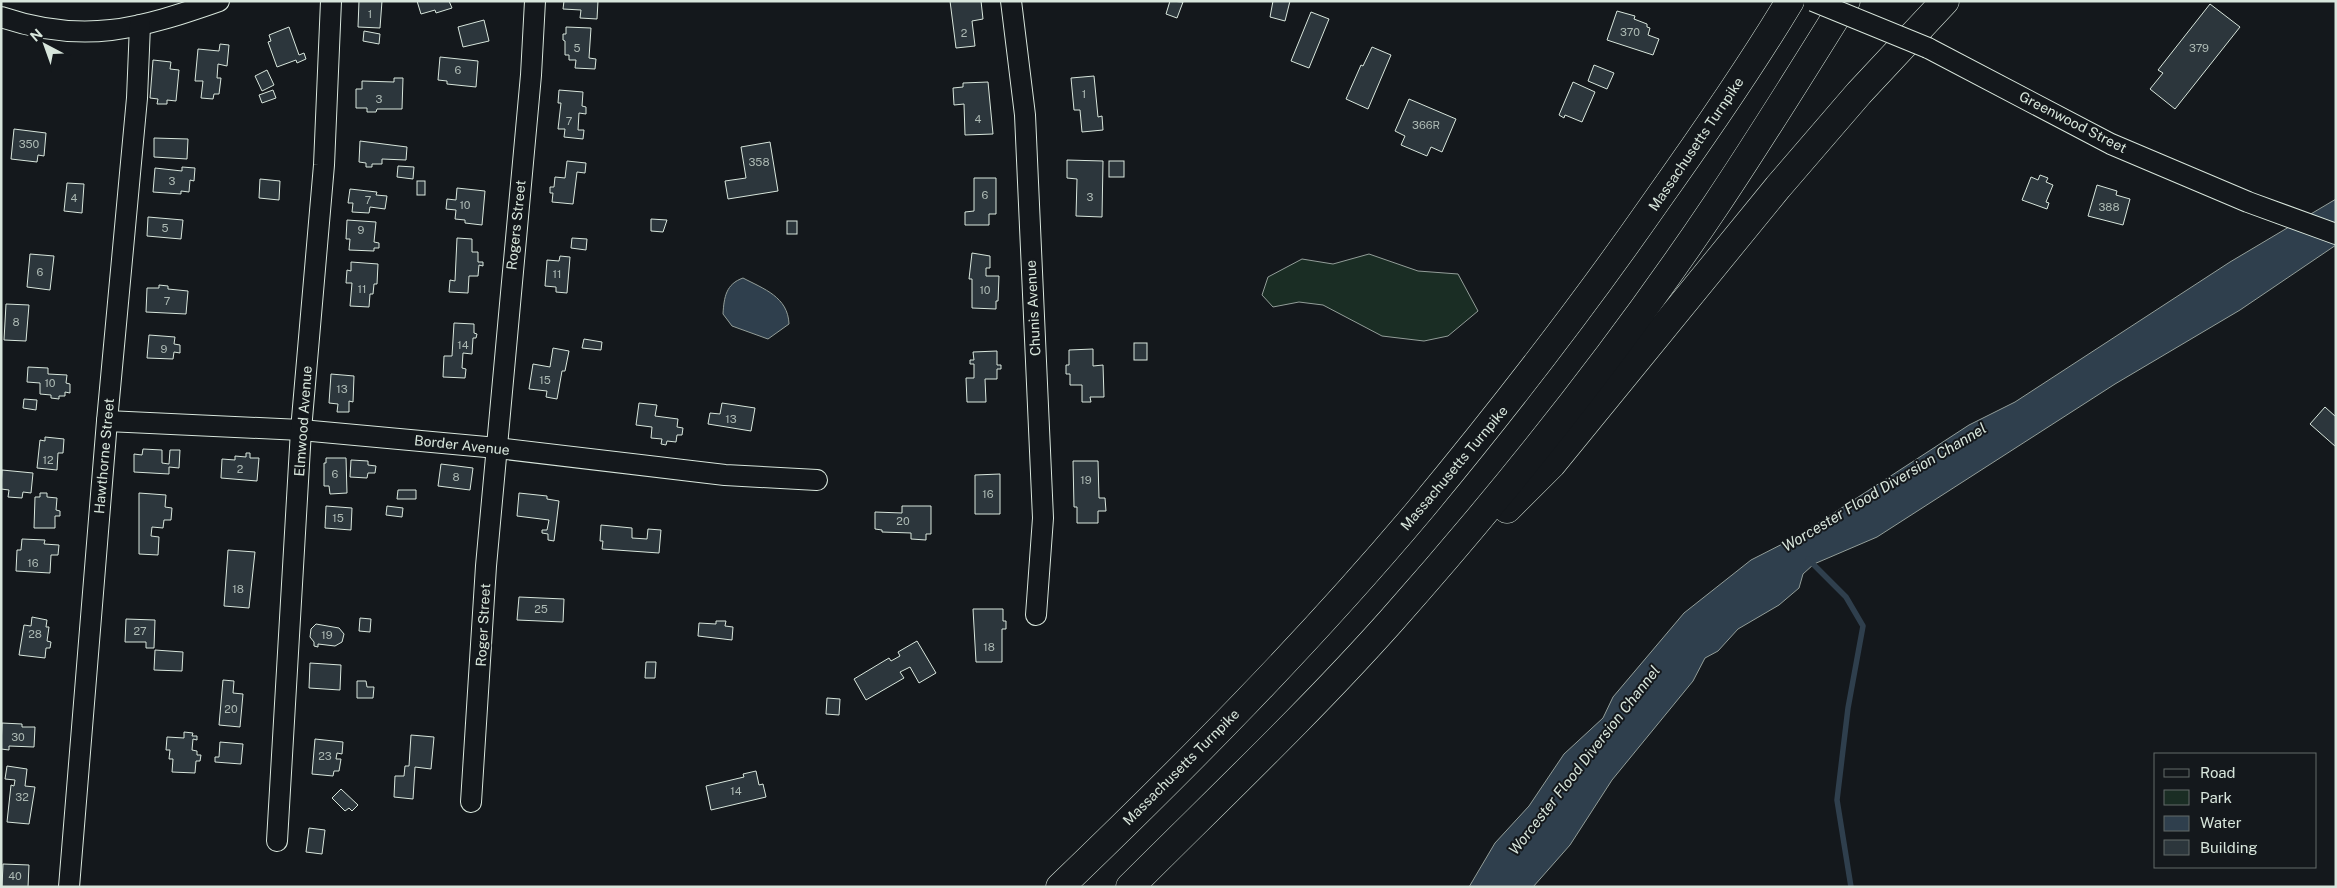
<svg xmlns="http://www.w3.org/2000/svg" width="2337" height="888" font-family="'Public Sans',sans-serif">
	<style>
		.green { fill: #1a2d24; stroke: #939e99 }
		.water { fill: #2f3f4d; stroke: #939e99 }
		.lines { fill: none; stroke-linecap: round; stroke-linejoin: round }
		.stream { stroke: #2f3f4d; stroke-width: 5.5 }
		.building { fill: #2c363c; stroke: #d8e6dc }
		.minor-casing { stroke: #d8e6dc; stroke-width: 22 }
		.highway-casing { stroke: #d8e6dc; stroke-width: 29 }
		.minor { stroke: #14181c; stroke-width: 20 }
		.highway { stroke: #14181c; stroke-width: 28 }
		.minor-bridge-casing { stroke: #d8e6dc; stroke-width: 22; stroke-linecap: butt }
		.minor-bridge { stroke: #14181c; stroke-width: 20 }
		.labels { text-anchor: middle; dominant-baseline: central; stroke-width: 4; stroke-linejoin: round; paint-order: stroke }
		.number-label { font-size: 11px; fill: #adbab4 }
		.street-label { font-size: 14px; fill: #d8e6dc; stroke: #14181c }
		.water-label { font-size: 15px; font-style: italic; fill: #d8e6dc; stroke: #14181c }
	</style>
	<rect width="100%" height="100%" fill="#14181c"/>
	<polygon class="green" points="1369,254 1418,271 1458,274 1478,311 1448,336 1424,341 1382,336 1323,305 1299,302 1273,307 1262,295 1268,277 1302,259 1333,264"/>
	<g class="water">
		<polygon points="2336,199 2336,245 2240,310 2115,384 1877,537 1814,564 1803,574 1799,588 1779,605 1738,629 1718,651 1705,658 1693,681 1612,780 1570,845 1533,887 1469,887 1495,843 1529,806 1564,754 1603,718 1613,697 1684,613 1751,560 1800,535 1969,425 2015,402 2230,262"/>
		<path d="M743,278C764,289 788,297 789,324L768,339L732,326L723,314C724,297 726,284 743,278Z"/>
	</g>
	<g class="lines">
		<polyline class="stream" points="1808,559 1846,597 1863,626 1848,708 1837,800 1851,887"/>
	</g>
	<g class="building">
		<polygon points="359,1 382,1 380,28 358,27"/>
		<polygon points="417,1 449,1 452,8 436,13 435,10 421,14"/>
		<polygon points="564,1 598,1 597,19 580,18 581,10 563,9"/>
		<polygon points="950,1 981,1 983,19 972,21 975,46 956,48"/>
		<polygon points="1170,1 1183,2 1177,18 1166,14"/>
		<polygon points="1273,1 1290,1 1285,21 1270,17"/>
		<polygon points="2210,4 2240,27 2175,109 2150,89 2163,73 2158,70"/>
		<polygon points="1617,11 1635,16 1634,19 1647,24 1647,27 1650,28 1648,35 1659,39 1653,55 1607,40"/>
		<polygon points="1311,12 1329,19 1309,68 1291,61"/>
		<polygon points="484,20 489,41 463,47 458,27"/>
		<polygon points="289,27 299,55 304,53 306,59 297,63 296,60 277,67 268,42 271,41 269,35"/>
		<polygon points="566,27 591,28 589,58 596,59 595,69 575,68 576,60 569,60 569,55 565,55 565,41 563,40 563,34 566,34"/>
		<polygon points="364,31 380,34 379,44 363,41"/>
		<polygon points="220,44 229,45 227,66 218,64 217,78 221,78 219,94 214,94 213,99 201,98 203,81 195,81 198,49 219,51"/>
		<polygon points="1372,47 1391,55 1368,109 1346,99 1361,65 1363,66"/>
		<polygon points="440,57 478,61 476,87 447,84 447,81 438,80"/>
		<polygon points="153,60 171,62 170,69 179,70 176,101 167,100 167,104 157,104 158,99 150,98"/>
		<polygon points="1594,65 1614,73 1607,89 1588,81"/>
		<polygon points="267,70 274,85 262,91 255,76"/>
		<polygon points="1094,76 1098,117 1102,116 1103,130 1082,132 1080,110 1074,110 1071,78"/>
		<polygon points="394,78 403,78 402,109 377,109 376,112 367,112 367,108 356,108 356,89 362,89 362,81 394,82"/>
		<polygon points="988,82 993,134 965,135 964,104 954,105 953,88 963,87 963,83"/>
		<polygon points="1573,82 1595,92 1582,122 1565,115 1564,118 1559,115"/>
		<polygon points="273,90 276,98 262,103 259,95"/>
		<polygon points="559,90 583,92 582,106 586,107 586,114 579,113 578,130 584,130 583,139 564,137 565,129 558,129 561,103 558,103"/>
		<polygon points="1409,99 1456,119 1442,152 1431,147 1427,156 1401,145 1405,136 1395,131"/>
		<polygon points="14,129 46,133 44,156 38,155 37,162 11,159"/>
		<polygon points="154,138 188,139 187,159 154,157"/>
		<polygon points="360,141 407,147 406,160 382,159 382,164 372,164 372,167 366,167 366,163 359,162"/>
		<polygon points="770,142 778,191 728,199 725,181 746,178 741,147"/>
		<polygon points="1067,160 1103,161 1102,217 1076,216 1077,179 1067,178"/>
		<polygon points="567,161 586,163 585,173 577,172 573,204 552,202 553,193 550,193 550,187 554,187 555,177 565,178"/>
		<rect x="1109" y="161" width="15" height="16"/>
		<polygon points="398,166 414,167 413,179 397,177"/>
		<polygon points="182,167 195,168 194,181 190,180 189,192 181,191 181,194 153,192 155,168 182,171"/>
		<polygon points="2040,175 2048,178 2046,182 2053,185 2046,202 2049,203 2047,209 2022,200 2031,177 2038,180"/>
		<polygon points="974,178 996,178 996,214 989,214 989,225 965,225 965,212 974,211"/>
		<polygon points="260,179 280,181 279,200 259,198"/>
		<rect x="417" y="181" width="8" height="14"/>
		<polygon points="67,183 84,184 82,213 64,211"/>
		<polygon points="2097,185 2117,191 2116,195 2130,199 2123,225 2088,216"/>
		<polygon points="457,188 485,191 482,225 465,223 465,220 455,219 456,210 446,209 447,199 456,200"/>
		<polygon points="350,189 377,192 376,195 387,196 385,209 370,207 369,213 352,212 353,203 348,203"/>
		<polygon points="148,217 183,220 181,239 147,236"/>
		<polygon points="651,219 667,220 663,232 651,231"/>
		<polygon points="347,220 376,222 374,242 379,243 379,248 374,248 374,251 349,250 350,239 346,239"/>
		<rect x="787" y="221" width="10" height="13"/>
		<polygon points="457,238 472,239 472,252 478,252 478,262 483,262 483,266 479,265 478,276 469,276 468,293 449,292 450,280 455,281"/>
		<polygon points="572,238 587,239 586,250 571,248"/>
		<polygon points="972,253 990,256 990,268 986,268 986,276 999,276 998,301 996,301 996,309 972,308 972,279 969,279"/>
		<polygon points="30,254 54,256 50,290 27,287"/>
		<polygon points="560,256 570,257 567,293 556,292 556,287 545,286 547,260 559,261"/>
		<polygon points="351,262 378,264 377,284 374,284 373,294 370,294 369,307 350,306 352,283 346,283 347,270 351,271"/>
		<polygon points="159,285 168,286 168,289 188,291 186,314 146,312 147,288 159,288"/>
		<polygon points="6,304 29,305 26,341 4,340"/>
		<polygon points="454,323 474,324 474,333 477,334 476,338 473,338 472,354 463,353 462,368 466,369 465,378 443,377 444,356 452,356"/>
		<polygon points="149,335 175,337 174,344 180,345 180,353 174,352 173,359 147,358"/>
		<polygon points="584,339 602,342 601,350 582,348"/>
		<rect x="1134" y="343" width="13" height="17"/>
		<polygon points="553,348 569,351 565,371 562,371 557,399 546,397 547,391 529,389 533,364 550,367"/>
		<polygon points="1093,349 1093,366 1103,365 1104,397 1090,397 1091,402 1082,402 1082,385 1070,385 1070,374 1066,374 1066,365 1069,365 1069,350"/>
		<polygon points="997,351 997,365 1001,365 1001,369 997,369 997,379 985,379 986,402 967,402 966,378 974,378 974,364 970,364 970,360 974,360 973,352"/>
		<polygon points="28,367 48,368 48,374 67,375 66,383 70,384 70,393 65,392 65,396 59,396 59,399 51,398 51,395 40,394 40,383 27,382"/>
		<polygon points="331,374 354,376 353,402 349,401 349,412 337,412 338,404 329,403"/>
		<polygon points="24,399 37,400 36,410 23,408"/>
		<polygon points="639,403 657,405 655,416 678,419 677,427 683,428 682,435 677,435 676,442 667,441 666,445 661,444 662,439 651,438 652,427 636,425"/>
		<polygon points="722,403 755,408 751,431 708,424 710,413 720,414"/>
		<polygon points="2325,407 2336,417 2336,447 2310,424"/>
		<polygon points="45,437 64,439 63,453 58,453 57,470 37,468 40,440 45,441"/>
		<polygon points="143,449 162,450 162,463 169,464 170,450 180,450 179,468 169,467 169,474 134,472 134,454 142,455"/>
		<polygon points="246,453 250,453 250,458 259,458 257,481 221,478 222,459 235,460 235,456 246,457"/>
		<polygon points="326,458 346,458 347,493 330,494 329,486 324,486 324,463 326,463"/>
		<polygon points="351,460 368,461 368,465 376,466 375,473 368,473 367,478 350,477"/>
		<polygon points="1073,461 1098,461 1099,498 1105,498 1106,511 1098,511 1098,523 1077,523 1077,507 1074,507"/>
		<polygon points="441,464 473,468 470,490 438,486"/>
		<polygon points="2,470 33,473 31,493 23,492 22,498 8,497 9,490 1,489"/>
		<polygon points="1000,474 1000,514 975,514 975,475"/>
		<polygon points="398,490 416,490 416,499 397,499"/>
		<polygon points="40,493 47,493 47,497 57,498 56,510 60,511 60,516 55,516 55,528 34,528 35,497 40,497"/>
		<polygon points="139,493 166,495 165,507 172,508 171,520 164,520 163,528 152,527 151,536 159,537 158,555 139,554"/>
		<polygon points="519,493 547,496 547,499 559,501 554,541 548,540 548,534 542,533 542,530 547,530 549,520 517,516"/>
		<polygon points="326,506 352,508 351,530 325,528"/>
		<polygon points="387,506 403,508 402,517 386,515"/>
		<polygon points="902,506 931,506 931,534 926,534 926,540 911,539 911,533 882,532 882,530 875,529 875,512 902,513"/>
		<polygon points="601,525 632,528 632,538 647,539 648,529 661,530 659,553 602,549 603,541 600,541"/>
		<polygon points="22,539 45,540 44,544 59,545 58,555 51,555 50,573 16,571 17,550 21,550"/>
		<polygon points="228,550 255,552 249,608 224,606"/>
		<polygon points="519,597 564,599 563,622 517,620"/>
		<polygon points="973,609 1003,609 1003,621 1006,621 1006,629 1002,629 1002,662 976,662"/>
		<polygon points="32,617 47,620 46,627 49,627 47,641 51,642 50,648 46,648 45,658 19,655 24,625 31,626"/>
		<polygon points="360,618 371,619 370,632 359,631"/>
		<polygon points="126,619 155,620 154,648 146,648 146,642 125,642"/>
		<polygon points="716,621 726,621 725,626 733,627 732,640 698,636 699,623 716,624"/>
		<polygon points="316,624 339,628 344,634 342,642 335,646 318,644 318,647 314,646 314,642 310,637 311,629"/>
		<polygon points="917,641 936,673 919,683 910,667 900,672 904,678 866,700 854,679 889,658 891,661 900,656 898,652"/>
		<polygon points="155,650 183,652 182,671 154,670"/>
		<polygon points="646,662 656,662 655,678 645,678"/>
		<polygon points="310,663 341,665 340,690 309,688"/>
		<polygon points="223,680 234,681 233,693 243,694 240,727 219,725"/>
		<polygon points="357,681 366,681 367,687 374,687 373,698 357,698"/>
		<polygon points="827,698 840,699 839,715 826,714"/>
		<polygon points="2,723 22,724 22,727 35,727 34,747 9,746 9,750 1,749"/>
		<polygon points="184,732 193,733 192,736 197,736 197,740 193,739 192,750 197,751 197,755 201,755 200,761 196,761 195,773 172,772 173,759 169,759 170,750 166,750 167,737 184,738"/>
		<polygon points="411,735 434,737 431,769 415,767 413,799 394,797 395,776 404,776 405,766 409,766"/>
		<polygon points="315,739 343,742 342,754 337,753 336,759 341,759 339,771 334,771 333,776 312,774"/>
		<polygon points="220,742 243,744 241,764 215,762 215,757 219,757"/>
		<polygon points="7,766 27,769 25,786 35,787 29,824 7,822 11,785 14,786 15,780 5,779"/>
		<polygon points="756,771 759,785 763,784 766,797 711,810 706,786 744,777 743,774"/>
		<polygon points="341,789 358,805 352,811 349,808 345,811 332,798"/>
		<polygon points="309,828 325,830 322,854 306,852"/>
		<polygon points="3,864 29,865 28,887 2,887"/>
	</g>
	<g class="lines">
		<defs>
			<g id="minor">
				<polyline points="1011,1 1025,115 1043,518 1036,615"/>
				<path d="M1,17C84,45 139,29 219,1"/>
				<polyline points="1928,48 2111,144 2248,202 2336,234"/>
				<polyline points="107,421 301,430 497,448 725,475 817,480"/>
				<polyline points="471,802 486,566 531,75 535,1"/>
				<polyline points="277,841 301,430 324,165 331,1"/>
				<polyline points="69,887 107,421 137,98 140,25"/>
			</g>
			<g id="highway">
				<polyline points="1507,509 1552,464 1778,187 1859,93 1945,1"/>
				<path d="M1060,887C1185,767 1308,643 1419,511C1502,411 1581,309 1655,203C1702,137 1748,71 1790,1"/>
				<path d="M1130,887C1218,799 1309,713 1391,621C1508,489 1618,351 1716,205C1761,138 1803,70 1846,1"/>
			</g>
		</defs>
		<use href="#minor" class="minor-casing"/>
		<use href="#highway" class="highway-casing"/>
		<use href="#minor" class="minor"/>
		<use href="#highway" class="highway"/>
		<defs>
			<polyline id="minor-bridge" points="1813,1 1928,48"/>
		</defs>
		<use href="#minor-bridge" class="minor-bridge-casing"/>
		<use href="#minor-bridge" class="minor-bridge"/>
	</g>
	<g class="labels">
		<g class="number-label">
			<text x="370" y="14">1</text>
			<text x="1630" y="32">370</text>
			<text x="964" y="33">2</text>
			<text x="577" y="48">5</text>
			<text x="2199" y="48">379</text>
			<text x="458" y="70">6</text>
			<text x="1084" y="94">1</text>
			<text x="379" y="99">3</text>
			<text x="978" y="119">4</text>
			<text x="569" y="121">7</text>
			<text x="1426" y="125">366R</text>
			<text x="29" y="144">350</text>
			<text x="759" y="162">358</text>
			<text x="172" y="181">3</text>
			<text x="985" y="195">6</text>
			<text x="1090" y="197">3</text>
			<text x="74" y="198">4</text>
			<text x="368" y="200">7</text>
			<text x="465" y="205">10</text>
			<text x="2109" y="207">388</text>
			<text x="165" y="228">5</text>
			<text x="361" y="230">9</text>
			<text x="40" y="272">6</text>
			<text x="557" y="274">11</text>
			<text x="362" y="289">11</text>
			<text x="985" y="290">10</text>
			<text x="167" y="301">7</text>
			<text x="16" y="322">8</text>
			<text x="463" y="345">14</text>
			<text x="164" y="349">9</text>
			<text x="545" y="380">15</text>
			<text x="50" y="383">10</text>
			<text x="342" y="389">13</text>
			<text x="731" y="419">13</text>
			<text x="48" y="460">12</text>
			<text x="240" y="469">2</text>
			<text x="335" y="474">6</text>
			<text x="456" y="477">8</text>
			<text x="1086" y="480">19</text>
			<text x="988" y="494">16</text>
			<text x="338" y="518">15</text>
			<text x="903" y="521">20</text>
			<text x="33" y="563">16</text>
			<text x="238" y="589">18</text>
			<text x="541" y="609">25</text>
			<text x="140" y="631">27</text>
			<text x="35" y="634">28</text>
			<text x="327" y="635">19</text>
			<text x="989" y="647">18</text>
			<text x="231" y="709">20</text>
			<text x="18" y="737">30</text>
			<text x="325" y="756">23</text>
			<text x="736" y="791">14</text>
			<text x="22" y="797">32</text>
			<text x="15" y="876">40</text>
		</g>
		<g class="street-label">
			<text transform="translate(2073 122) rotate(27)">Greenwood Street</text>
			<text transform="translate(1696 144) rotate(-56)">Massachusetts Turnpike</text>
			<text transform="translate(516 225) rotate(-84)">Rogers Street</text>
			<text transform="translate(1033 308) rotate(-93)">Chunis Avenue</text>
			<text transform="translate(303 421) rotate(-86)">Elmwood Avenue</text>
			<text transform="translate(462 445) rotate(6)">Border Avenue</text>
			<text transform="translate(104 456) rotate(-85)">Hawthorne Street</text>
			<text transform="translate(1454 468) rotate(-50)">Massachusetts Turnpike</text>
			<text transform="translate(483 625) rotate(-87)">Roger Street</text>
			<text transform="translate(1181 767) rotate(-45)">Massachusetts Turnpike</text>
		</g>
		<g class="water-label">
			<text transform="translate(1884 487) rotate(-31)">Worcester Flood Diversion Channel</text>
			<text transform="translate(1584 760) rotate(-52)">Worcester Flood Diversion Channel</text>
		</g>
	</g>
	<rect width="2337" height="888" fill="none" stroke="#d8e6dc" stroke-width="5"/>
	<rect x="2154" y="753" width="162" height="115" fill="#14181c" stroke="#626a69"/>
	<rect x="2164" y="769" width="25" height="8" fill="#14181c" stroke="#626a69"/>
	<text x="2200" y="778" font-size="15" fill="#d8e6dc">Road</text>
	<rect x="2164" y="790" width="25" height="15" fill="#1a2d24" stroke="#626a69"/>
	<text x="2200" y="803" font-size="15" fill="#d8e6dc">Park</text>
	<rect x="2164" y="816" width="25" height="15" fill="#2f3f4d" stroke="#626a69"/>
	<text x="2200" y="828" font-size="15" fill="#d8e6dc">Water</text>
	<rect x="2164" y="840" width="25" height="15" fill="#2c363c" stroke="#626a69"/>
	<text x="2200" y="853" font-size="15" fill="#d8e6dc">Building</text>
	<g transform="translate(45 45) rotate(319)" stroke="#14181c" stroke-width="4" paint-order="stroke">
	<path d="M0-4L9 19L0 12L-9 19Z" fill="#d8e6dc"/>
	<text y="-8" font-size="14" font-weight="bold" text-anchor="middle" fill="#d8e6dc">N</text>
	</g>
</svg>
